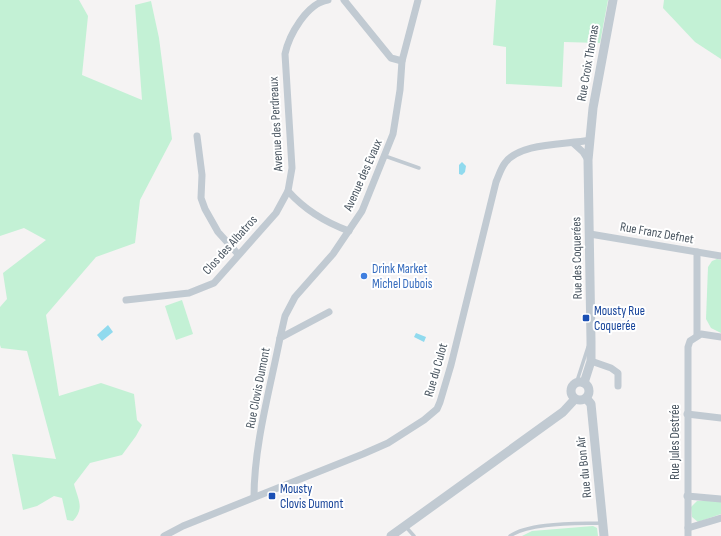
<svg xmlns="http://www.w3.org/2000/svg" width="721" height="536" font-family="'Sofia Sans Condensed',sans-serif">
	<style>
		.green { fill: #c3f1d5 }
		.water { fill: #90daee }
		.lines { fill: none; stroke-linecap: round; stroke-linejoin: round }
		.service { stroke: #c1cad2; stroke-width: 3.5 }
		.minor { stroke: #c1cad2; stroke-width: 7 }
		.tertiary { stroke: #c1cad2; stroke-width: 9 }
		.shop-dot { fill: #3f7fe0; stroke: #fff; stroke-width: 1.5 }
		.transit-dot { fill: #1a4fb4; stroke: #fff; stroke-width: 1.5 }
		.labels { text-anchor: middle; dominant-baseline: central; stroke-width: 4; stroke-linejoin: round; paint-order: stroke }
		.street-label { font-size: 13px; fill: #4a5661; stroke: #fff }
		.shop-label { font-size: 13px; fill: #366cbe; stroke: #fff; text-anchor: start }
		.transit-label { font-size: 13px; fill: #164399; stroke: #fff; text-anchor: start }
	</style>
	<rect width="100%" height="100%" fill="#f5f3f3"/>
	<g class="green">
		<path d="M0,0H79L88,16L82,75L142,100L135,5L151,1L159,38L172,139L140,200L135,243L96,257L46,315L59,396L101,383L134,394L137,420L142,425L136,436L122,455L90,463L74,484C78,500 85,508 73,521L67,520L62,498L54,496L37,506L23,510L12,454L56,459L27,351L1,348L0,345V307L7,299L3,273L46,240L24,228L0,236Z"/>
		<polygon points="496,0 608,0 600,43 564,42 562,87 506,84 506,47 493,45"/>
		<polygon points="664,0 721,0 721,59 695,42 663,8"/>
		<polygon points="717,259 721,260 721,333 711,328 706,319 708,267 712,261"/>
		<polygon points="182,300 193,334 176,340 165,306"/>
		<polygon points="697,501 721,501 721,514 698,522 692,517 691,507"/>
		<polygon points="593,526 597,528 598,536 522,536 532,531"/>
	</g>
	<g class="water">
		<polygon points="462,162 466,166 465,172 462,175 459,174 459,165"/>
		<polygon points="108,325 113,332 102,341 97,335"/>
		<polygon points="416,333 426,337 424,342 414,337"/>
	</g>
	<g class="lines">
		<g class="service">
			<polyline points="385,156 419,168"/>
			<polyline points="576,384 588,347"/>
			<polyline points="406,527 414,536"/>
			<path d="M510,536C530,522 578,524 602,523"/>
		</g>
		<g class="minor">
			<path d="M328,0C307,3 289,35 285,54L292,168L288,191C304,209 327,223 349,231"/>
			<polyline points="344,0 391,58 402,61"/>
			<polyline points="197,136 202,175 201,198 205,209 218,232 238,254"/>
			<polyline points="573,143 583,152 588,160"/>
			<polyline points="590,234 721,256"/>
			<polyline points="126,300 189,293 214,283 276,213 288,191"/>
			<polyline points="697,335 697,252"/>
			<polyline points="280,338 285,316 295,297 333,254 362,211 393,134 400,90 402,61 418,0"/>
			<polyline points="591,361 611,368 618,373 618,386"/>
			<polyline points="687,414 721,418"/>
			<polyline points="687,496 721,499"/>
			<path d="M254,497C254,445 270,389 280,338L329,312"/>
			<polyline points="688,528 721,518"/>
			<path d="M164,536L183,526L363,454L388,443L424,420L437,409L440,402L451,365L496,182C499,175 501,168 505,163C520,142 566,145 590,140"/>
			<polyline points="688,536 688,347 690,341 701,334 721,337"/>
		</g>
		<g class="tertiary">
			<circle cx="580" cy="391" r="9"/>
			<polyline points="584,383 591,361 591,341 588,160 593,108 613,0"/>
			<polyline points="586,398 591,404 604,536"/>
			<polyline points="391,536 563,412 575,399"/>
		</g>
	</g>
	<circle class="shop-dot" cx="364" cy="276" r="4"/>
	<g class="transit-dot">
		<rect x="582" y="314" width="8" height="8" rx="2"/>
		<rect x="268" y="492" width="8" height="8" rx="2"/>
	</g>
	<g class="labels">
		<g class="street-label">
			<text transform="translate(588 63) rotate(-80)">Rue Croix Thomas</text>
			<text transform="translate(276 124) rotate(-93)">Avenue des Perdreaux</text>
			<text transform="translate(363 175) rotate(-66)">Avenue des Evaux</text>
			<text transform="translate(657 233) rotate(10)">Rue Franz Defnet</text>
			<text transform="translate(230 245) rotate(-48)">Clos des Albatros</text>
			<text transform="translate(577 258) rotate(-91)">Rue des Coquerées</text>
			<text transform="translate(436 370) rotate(-74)">Rue du Culot</text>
			<text transform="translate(258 388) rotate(-79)">Rue Clovis Dumont</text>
			<text transform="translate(675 442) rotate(-90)">Rue Jules Destrée</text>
			<text transform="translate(584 467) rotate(-96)">Rue du Bon Air</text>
		</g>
		<g class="shop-label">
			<text x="372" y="269">Drink Market<tspan x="372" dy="15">Michel Dubois</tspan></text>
		</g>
		<g class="transit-label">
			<text x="594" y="311">Mousty Rue<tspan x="594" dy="15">Coquerée</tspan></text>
			<text x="280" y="489">Mousty<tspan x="280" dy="15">Clovis Dumont</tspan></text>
		</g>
	</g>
</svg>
